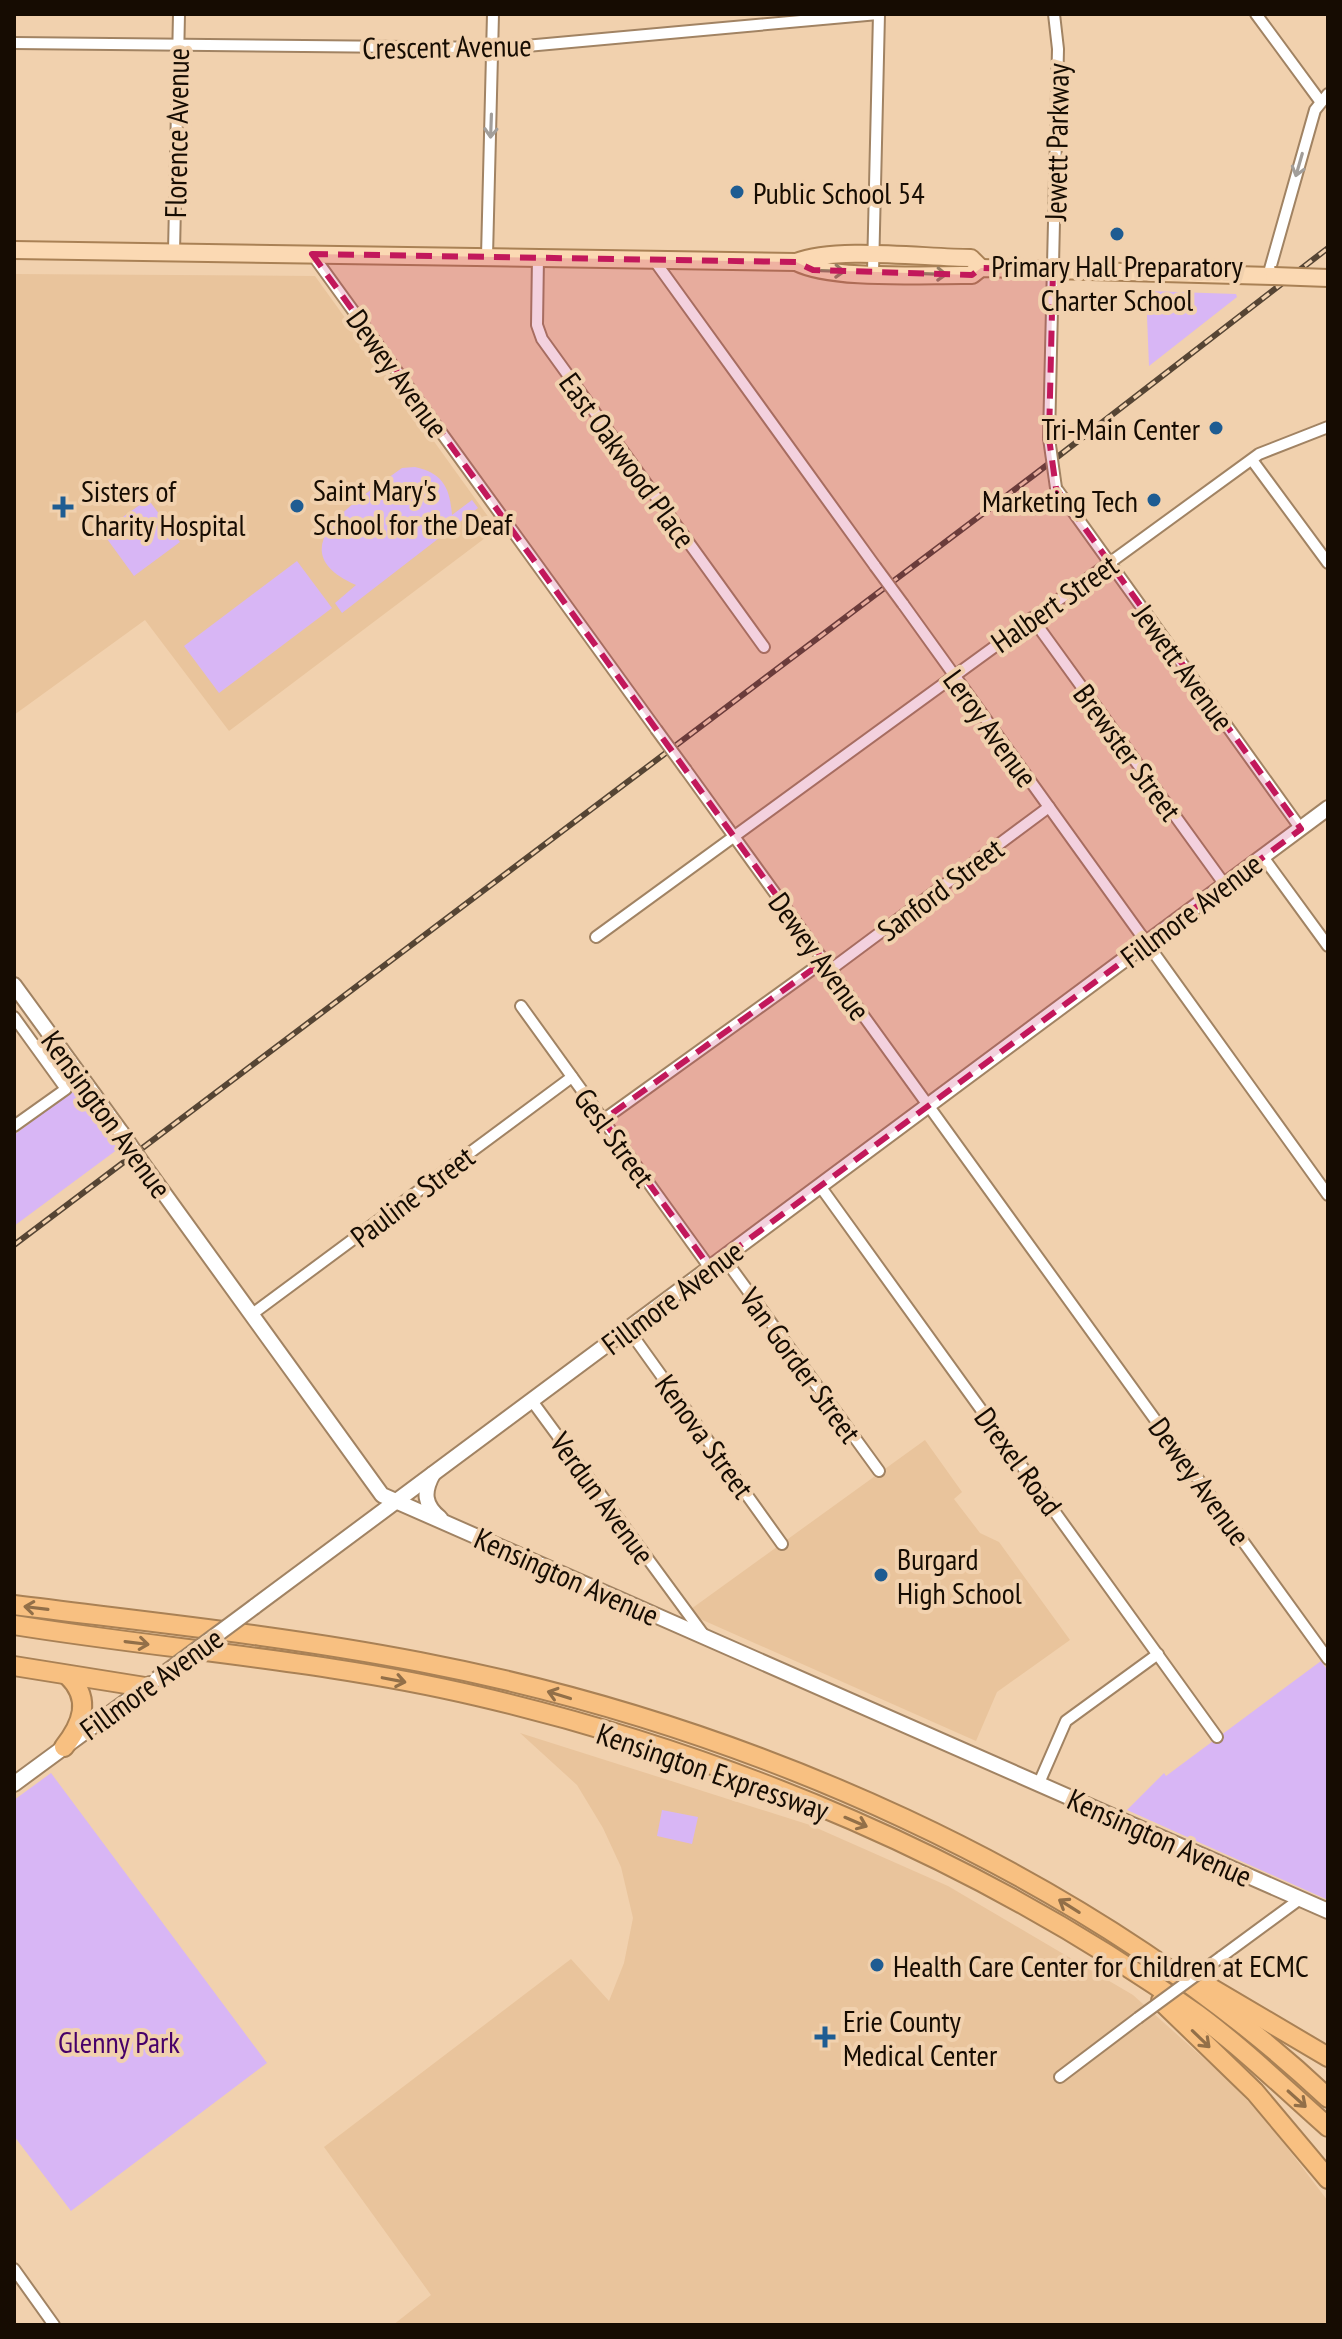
<svg xmlns="http://www.w3.org/2000/svg" width="1342" height="2339" font-family="'PT Sans Narrow',sans-serif">
	<style>
		.built { fill: #e9c49c }
		.green { fill: #d8b6f5 }
		.lines { fill: none; stroke-linecap: round; stroke-linejoin: round }
		.street-casing { stroke: #a18363; stroke-width: 14 }
		.secondary-casing { stroke: #a18363; stroke-width: 18 }
		.primary-casing { stroke: #a98155; stroke-width: 20 }
		.highway-casing { stroke: #a98155; stroke-width: 22 }
		.street { stroke: #fff; stroke-width: 10 }
		.secondary { stroke: #fff; stroke-width: 14 }
		.primary { stroke: #fbd9b3; stroke-width: 16 }
		.highway { stroke: #f8c081; stroke-width: 18 }
		.rail-casing { stroke: #564534; stroke-width: 6 }
		.rail { stroke: #f1d1ae; stroke-width: 3; stroke-dasharray: 9; stroke-linecap: butt }
		.street-bridge-casing { stroke: #a18363; stroke-width: 14; stroke-linecap: butt }
		.secondary-bridge-casing { stroke: #a18363; stroke-width: 18; stroke-linecap: butt }
		.primary-bridge-casing { stroke: #a98155; stroke-width: 20; stroke-linecap: butt }
		.street-bridge { stroke: #fff; stroke-width: 10 }
		.secondary-bridge { stroke: #fff; stroke-width: 14 }
		.primary-bridge { stroke: #fbd9b3; stroke-width: 16 }
		.oneway { stroke: #a29e9a }
		.oneway2 { stroke: #947d63 }
		.oneway3 { stroke: #926f48 }
		.marked { fill: #c2185b; fill-opacity: 0.2; stroke: #c2185b; stroke-width: 6; stroke-dasharray: 16 10; stroke-linejoin: round }
		.poi-dot { fill: #1e5c92; stroke: #f1d1ae; stroke-width: 3 }
		.labels { text-anchor: middle; dominant-baseline: central; stroke-width: 8; stroke-linejoin: round; paint-order: stroke }
		.street-label { font-size: 30px; fill: #160c02; stroke: #f1d1ae }
		.poi-label { font-size: 30px; fill: #160c02; stroke: #f1d1ae; text-anchor: start }
		.park-label { font-size: 30px; fill: #470069; stroke: #f1d1ae }
	</style>
	<rect width="100%" height="100%" fill="#f1d1ae"/>
	<g class="built">
		<polygon points="14,274 315,276 497,529 229,731 145,620 14,715"/>
		<polygon points="925,1440 962,1492 954,1499 980,1533 999,1542 1070,1640 997,1692 976,1741 698,1618 691,1609"/>
		<polygon points="520,1733 810,1825 948,1886 1133,1995 1230,2082 1269,2124 1328,2201 1328,2325 393,2325 431,2295 324,2147 571,1959 609,2001 624,1963 633,1918 621,1867 603,1828 577,1785"/>
	</g>
	<g class="green">
		<polygon points="1146,291 1236,294 1237,297 1149,366"/>
		<path d="M415,467C443,473 450,488 452,515L472,500L478,508L342,613L335,603L356,585C272,548 364,496 402,468Z"/>
		<polygon points="148,499 180,542 134,576 102,532"/>
		<polygon points="297,561 332,608 219,693 184,646"/>
		<polygon points="74,1090 118,1149 14,1226 14,1135"/>
		<polygon points="1321,1661 1328,1671 1328,1900 1127,1810 1164,1773 1166,1776"/>
		<polygon points="51,1773 267,2063 71,2211 14,2136 14,1800"/>
		<polygon points="662,1810 698,1817 692,1844 657,1836"/>
	</g>
	<g class="lines">
		<defs>
			<g id="street">
				<polyline points="1256,14 1320,101"/>
				<polyline points="14,43 504,48 878,14"/>
				<polyline points="174,252 179,14"/>
				<polyline points="312,254 656,729"/>
				<polyline points="487,256 493,14"/>
				<polyline points="538,257 537,325 542,339 764,647"/>
				<polyline points="654,260 875,566"/>
				<polyline points="873,272 879,14"/>
				<polyline points="1268,276 1315,110 1328,94"/>
				<polyline points="1049,438 1058,49 1054,14"/>
				<polyline points="1252,460 1328,563"/>
				<polyline points="1056,488 1301,829"/>
				<polyline points="903,604 1328,1195"/>
				<polyline points="1032,618 1225,885"/>
				<polyline points="686,770 1328,1659"/>
				<polyline points="1263,857 1328,946"/>
				<polyline points="596,937 1259,454 1328,427"/>
				<polyline points="830,970 1049,807"/>
				<polyline points="521,1006 710,1268"/>
				<polyline points="14,1017 66,1089 14,1126"/>
				<polyline points="603,1120 824,961"/>
				<polyline points="820,1186 1217,1737"/>
				<polyline points="724,1258 879,1471"/>
				<polyline points="251,1315 572,1077"/>
				<polyline points="628,1329 782,1544"/>
				<polyline points="532,1401 703,1634"/>
				<polyline points="1039,1783 1066,1721 1158,1654"/>
				<polyline points="1221,1957 1300,1899"/>
				<polyline points="1060,2077 1138,2018"/>
				<polyline points="14,2269 54,2325"/>
			</g>
			<g id="secondary">
				<polyline points="14,985 121,1132"/>
				<polyline points="142,1163 382,1495 1328,1911"/>
				<path d="M433,1474C423,1492 424,1505 440,1518"/>
				<polyline points="254,1607 1328,808"/>
				<polyline points="14,1784 150,1684"/>
			</g>
			<g id="primary">
				<path d="M14,250L796,262C837,246 925,258 971,258L981,268"/>
				<path d="M796,262C833,281 927,274 972,275L981,268L1274,276"/>
			</g>
			<g id="highway">
				<path d="M14,1605C149,1622 286,1636 420,1662C742,1724 1087,1872 1328,2098"/>
				<path d="M14,1625C168,1650 325,1660 477,1696C733,1756 982,1861 1197,2014C1243,2048 1285,2089 1328,2127"/>
				<polyline points="14,1666 145,1687"/>
				<path d="M64,1747C82,1724 92,1699 68,1676"/>
				<polyline points="1194,1978 1328,2057"/>
				<polyline points="1161,2001 1255,2092 1328,2179"/>
			</g>
		</defs>
		<use href="#street" class="street-casing"/>
		<use href="#secondary" class="secondary-casing"/>
		<use href="#primary" class="primary-casing"/>
		<use href="#highway" class="highway-casing"/>
		<use href="#street" class="street"/>
		<use href="#secondary" class="secondary"/>
		<use href="#primary" class="primary"/>
		<use href="#highway" class="highway"/>
		<defs>
			<polyline id="rail" points="14,1245 1034,475 1328,248"/>
		</defs>
		<use href="#rail" class="rail-casing"/>
		<use href="#rail" class="rail"/>
		<defs>
			<g id="street-bridge">
				<polyline points="1049,438 1056,488"/>
				<polyline points="875,566 903,604"/>
				<polyline points="656,729 686,770"/>
				<polyline points="1138,2018 1221,1957"/>
			</g>
			<g id="secondary-bridge">
				<polyline points="121,1132 142,1163"/>
				<polyline points="157,1679 254,1607"/>
			</g>
			<polyline id="primary-bridge" points="1274,276 1328,278"/>
		</defs>
		<use href="#street-bridge" class="street-bridge-casing"/>
		<use href="#secondary-bridge" class="secondary-bridge-casing"/>
		<use href="#primary-bridge" class="primary-bridge-casing"/>
		<use href="#street-bridge" class="street-bridge"/>
		<use href="#secondary-bridge" class="secondary-bridge"/>
		<use href="#primary-bridge" class="primary-bridge"/>
	</g>
	<defs><path id="oneway-shaft" d="M-6 0H5M1.5-3L5.5 0L1.5 3" fill="none" stroke-width="1.6" stroke-linecap="round" stroke-linejoin="round" transform="scale(2)"/></defs>
	<g class="oneway">
		<use href="#oneway-shaft" transform="translate(491 126) rotate(92)"/>
		<use href="#oneway-shaft" transform="translate(1299 165) rotate(106)"/>
	</g>
	<g class="oneway2">
		<use href="#oneway-shaft" transform="translate(833 271) rotate(2)"/>
		<use href="#oneway-shaft" transform="translate(935 274) rotate(2)"/>
	</g>
	<g class="oneway3">
		<use href="#oneway-shaft" transform="translate(36 1608) rotate(-173)"/>
		<use href="#oneway-shaft" transform="translate(137 1643) rotate(7)"/>
		<use href="#oneway-shaft" transform="translate(394 1680) rotate(11)"/>
		<use href="#oneway-shaft" transform="translate(559 1695) rotate(-163)"/>
		<use href="#oneway-shaft" transform="translate(856 1822) rotate(23)"/>
		<use href="#oneway-shaft" transform="translate(1069 1906) rotate(-148)"/>
		<use href="#oneway-shaft" transform="translate(1201 2039) rotate(44)"/>
		<use href="#oneway-shaft" transform="translate(1297 2099) rotate(42)"/>
	</g>
	<path class="marked" d="M312,254L796,262L813,270L972,275L981,268L1053,270L1049,438L1056,488L1301,829L710,1268L603,1120L824,961Z"/>
	<g class="poi-dot">
		<circle cx="737" cy="192" r="8"/>
		<circle cx="1117" cy="234" r="8"/>
		<circle cx="1216" cy="428" r="8"/>
		<circle cx="1154" cy="500" r="8"/>
		<circle cx="297" cy="506" r="8"/>
		<path d="M59 495h8v8h8v8h-8v8h-8v-8h-8v-8h8z"/>
		<circle cx="881" cy="1575" r="8"/>
		<circle cx="877" cy="1965" r="8"/>
		<path d="M821 2025h8v8h8v8h-8v8h-8v-8h-8v-8h8z"/>
	</g>
	<g class="labels">
		<g class="street-label">
			<text transform="translate(447 46) rotate(-1)">Crescent Avenue</text>
			<text transform="translate(176 133) rotate(-89)">Florence Avenue</text>
			<text transform="translate(1056 142) rotate(-89)">Jewett Parkway</text>
			<text transform="translate(398 373) rotate(54)">Dewey Avenue</text>
			<text transform="translate(628 460) rotate(54)">East Oakwood Place</text>
			<text transform="translate(1054 603) rotate(-35)">Halbert Street</text>
			<text transform="translate(1184 667) rotate(54)">Jewett Avenue</text>
			<text transform="translate(991 728) rotate(54)">Leroy Avenue</text>
			<text transform="translate(1128 752) rotate(54)">Brewster Street</text>
			<text transform="translate(940 889) rotate(-37)">Sanford Street</text>
			<text transform="translate(1191 910) rotate(-37)">Fillmore Avenue</text>
			<text transform="translate(820 956) rotate(54)">Dewey Avenue</text>
			<text transform="translate(107 1114) rotate(54)">Kensington Avenue</text>
			<text transform="translate(615 1137) rotate(54)">Gesl Street</text>
			<text transform="translate(412 1196) rotate(-37)">Pauline Street</text>
			<text transform="translate(672 1297) rotate(-37)">Fillmore Avenue</text>
			<text transform="translate(801 1365) rotate(54)">Van Gorder Street</text>
			<text transform="translate(705 1436) rotate(54)">Kenova Street</text>
			<text transform="translate(1019 1461) rotate(54)">Drexel Road</text>
			<text transform="translate(1200 1481) rotate(54)">Dewey Avenue</text>
			<text transform="translate(603 1498) rotate(54)">Verdun Avenue</text>
			<text transform="translate(567 1576) rotate(24)">Kensington Avenue</text>
			<text transform="translate(151 1683) rotate(-36)">Fillmore Avenue</text>
			<text transform="translate(713 1771) rotate(19)">Kensington Expressway</text>
			<text transform="translate(1160 1837) rotate(24)">Kensington Avenue</text>
		</g>
		<g class="poi-label">
			<text x="753" y="192">Public School 54</text>
			<text x="1117" y="265" text-anchor="middle">Primary Hall Preparatory<tspan x="1117" dy="34">Charter School</tspan></text>
			<text x="1200" y="428" text-anchor="end">Tri-Main Center</text>
			<text x="313" y="489">Saint Mary's<tspan x="313" dy="34">School for the Deaf</tspan></text>
			<text x="81" y="490">Sisters of<tspan x="81" dy="34">Charity Hospital</tspan></text>
			<text x="1138" y="500" text-anchor="end">Marketing Tech</text>
			<text x="897" y="1558">Burgard<tspan x="897" dy="34">High School</tspan></text>
			<text x="893" y="1965">Health Care Center for Children at ECMC</text>
			<text x="843" y="2020">Erie County<tspan x="843" dy="34">Medical Center</tspan></text>
		</g>
		<g class="park-label">
			<text x="119" y="2041">Glenny Park</text>
		</g>
	</g>
	<rect width="1342" height="2339" fill="none" stroke="#160c02" stroke-width="32"/>
</svg>
